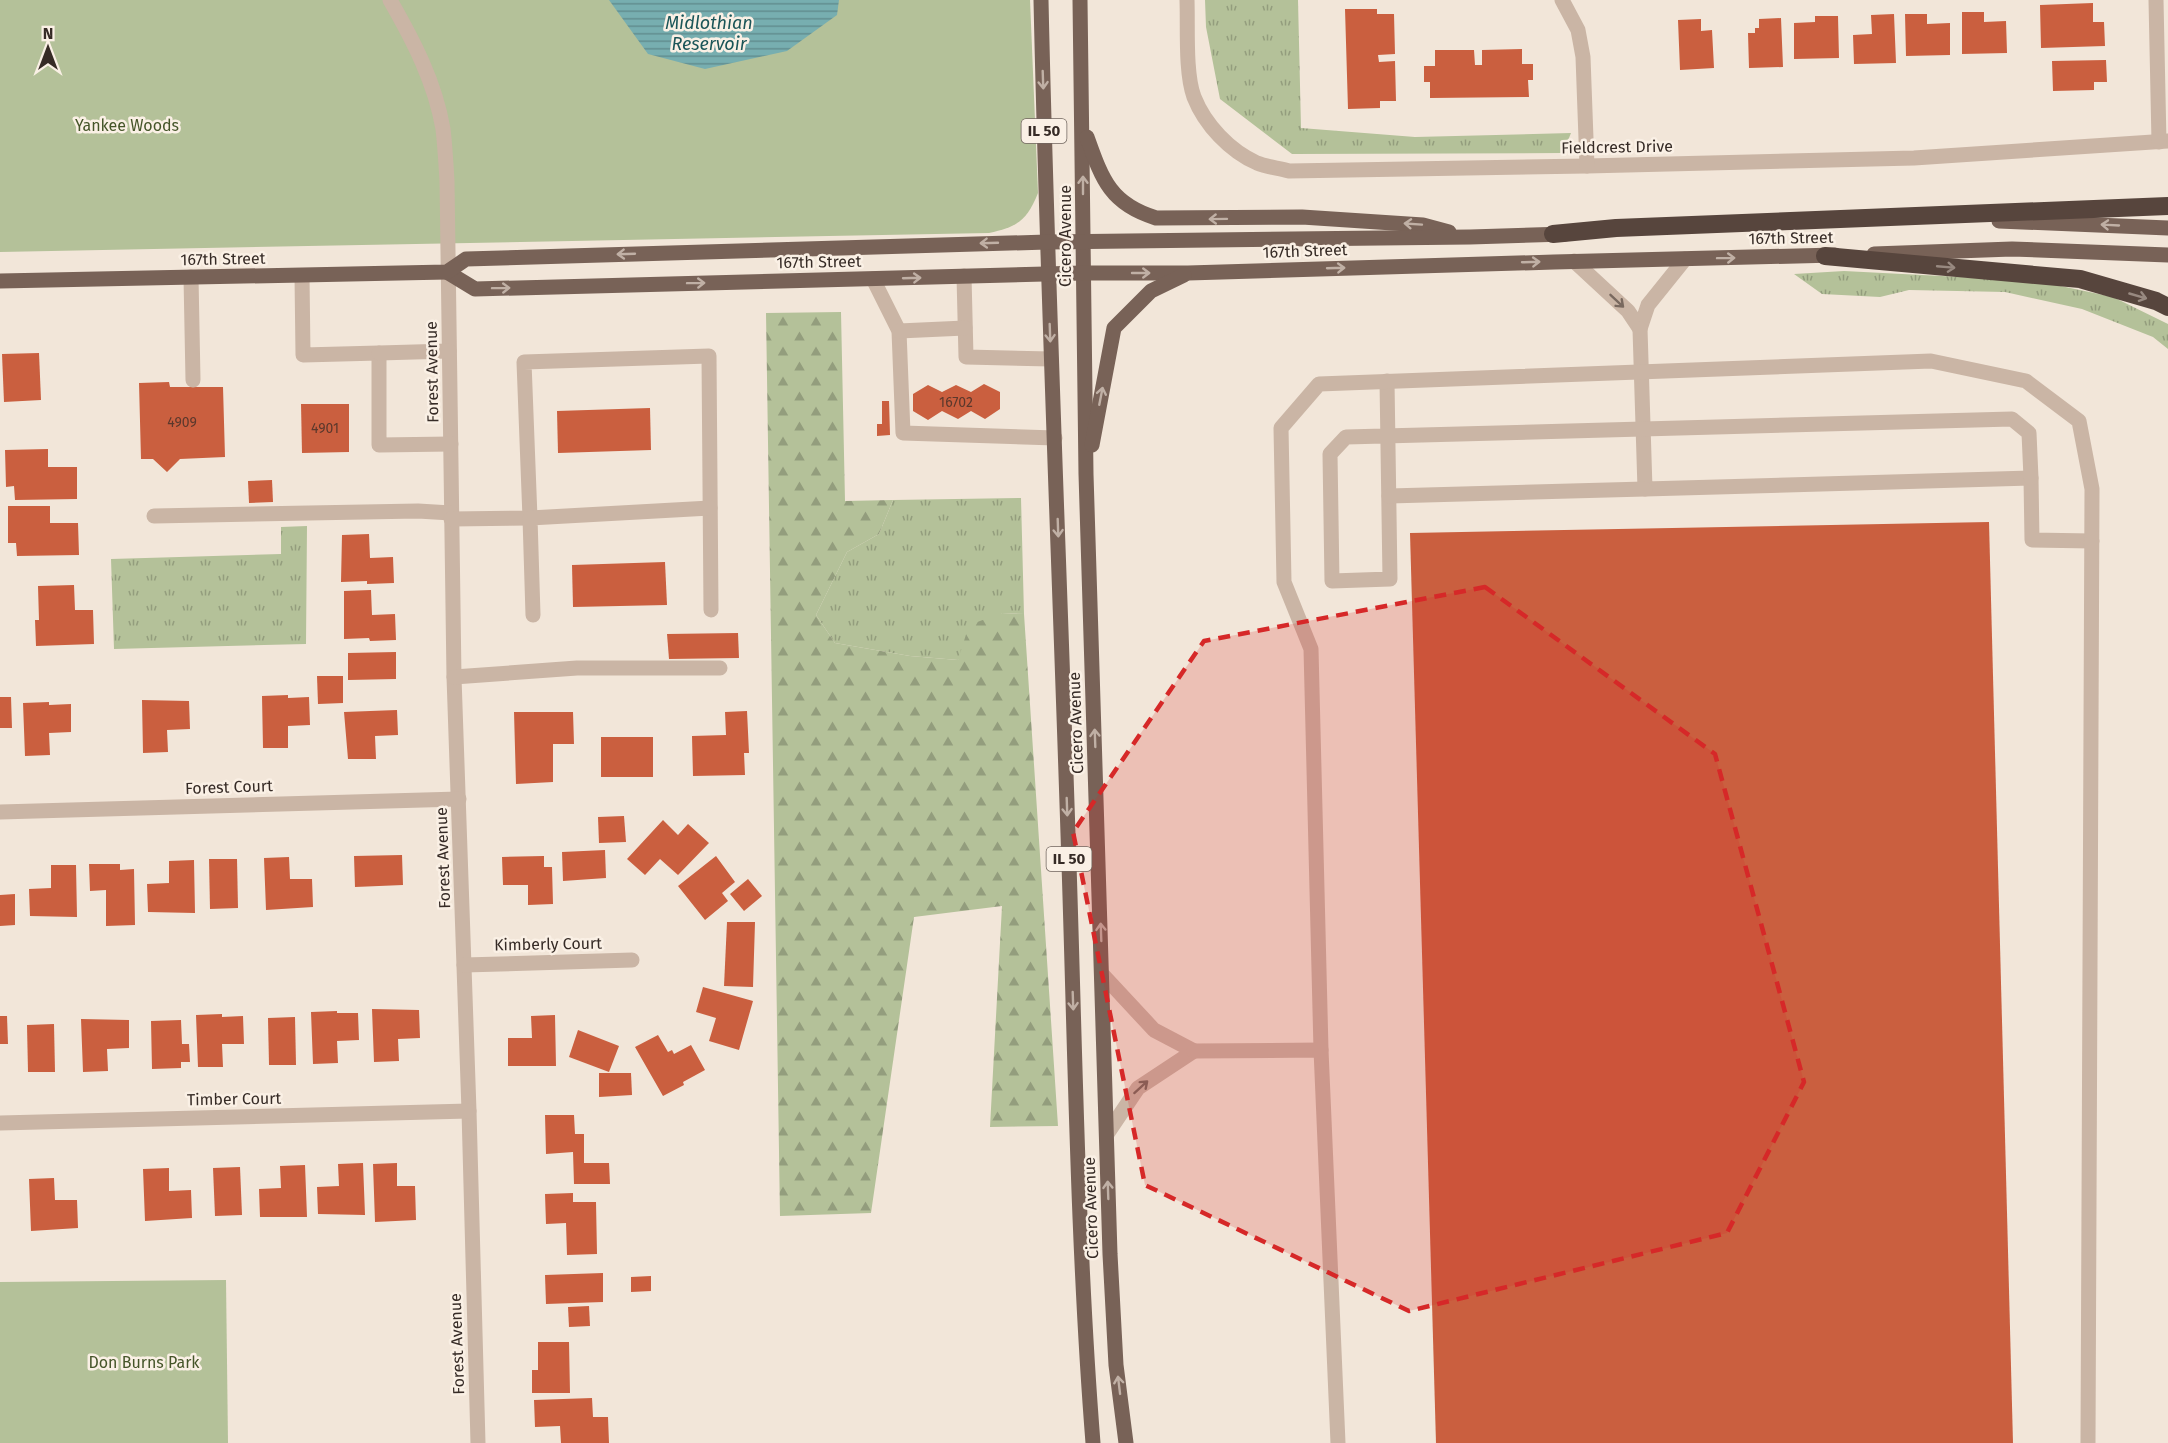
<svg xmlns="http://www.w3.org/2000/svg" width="2168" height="1443" font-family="'Fira Sans',sans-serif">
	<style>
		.grass { fill: url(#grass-tufts) }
		.forest { fill: url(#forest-firs) }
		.park { fill: #b4c199 }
		.water { fill: url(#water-rules) }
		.building { fill: #ca5f3f }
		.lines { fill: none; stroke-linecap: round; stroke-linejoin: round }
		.minor { stroke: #cab5a5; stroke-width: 15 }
		.major { stroke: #786257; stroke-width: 15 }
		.highway { stroke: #57453d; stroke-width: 18 }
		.oneway { stroke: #c0b0a5 }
		.oneway2 { stroke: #988980 }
		.oneway3 { stroke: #79695f }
		.marked { fill: #d62828; fill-opacity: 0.2; stroke: #d62828; stroke-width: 4.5; stroke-dasharray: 12 8; stroke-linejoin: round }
		.labels { text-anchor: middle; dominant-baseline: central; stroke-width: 5; stroke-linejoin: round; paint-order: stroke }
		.number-label { font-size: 14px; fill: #5b382c }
		.shield { fill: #faf0e5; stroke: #71665f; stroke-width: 1.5 }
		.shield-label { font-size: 15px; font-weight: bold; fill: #362b26 }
		.park-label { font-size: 16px; fill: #455529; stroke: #faf0e5 }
		.street-label { font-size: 16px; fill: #362b26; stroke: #faf0e5 }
		.water-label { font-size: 18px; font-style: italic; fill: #1b5558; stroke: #faf0e5 }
	</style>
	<defs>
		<pattern id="grass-tufts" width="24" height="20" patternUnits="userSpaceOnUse" patternTransform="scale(1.5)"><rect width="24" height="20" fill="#b4c199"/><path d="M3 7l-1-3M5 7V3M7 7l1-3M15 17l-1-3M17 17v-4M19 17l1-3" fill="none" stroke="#939d7d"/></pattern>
		<pattern id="forest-firs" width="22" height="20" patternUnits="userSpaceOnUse" patternTransform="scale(1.5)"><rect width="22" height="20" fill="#b4c199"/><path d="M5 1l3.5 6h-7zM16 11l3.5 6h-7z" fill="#939d7d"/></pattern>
		<pattern id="water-rules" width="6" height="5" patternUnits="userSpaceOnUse" patternTransform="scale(1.5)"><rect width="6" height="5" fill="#77aeb0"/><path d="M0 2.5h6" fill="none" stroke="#628e8f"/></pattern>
	</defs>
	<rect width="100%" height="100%" fill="#f2e6d9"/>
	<g class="grass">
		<polygon points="1205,0 1298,0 1301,128 1415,137 1571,133 1563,153 1292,154 1220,99 1206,27"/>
		<polygon points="1844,271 2037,281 2113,297 2168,324 2168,349 2153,337 2082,309 2005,292 1909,290 1880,297 1822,294 1794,274"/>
		<polygon points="1021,498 1024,614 1002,613 958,660 910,656 835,643 816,615 847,552 879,534 893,500"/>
		<polygon points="307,526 306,644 114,649 111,559 281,554 281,527"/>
	</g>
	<polygon class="forest" points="841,312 845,501 893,500 879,534 847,552 816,615 835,643 910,656 958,660 969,625 1002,613 1024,614 1058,1126 990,1127 1002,906 914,917 871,1213 780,1216 766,313"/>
	<g class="park">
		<path d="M0,0H1030L1038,193C1027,220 1018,227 989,233L0,252Z"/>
		<polygon points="226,1280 228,1443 0,1443 0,1282"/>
	</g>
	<polygon class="water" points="609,0 839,0 837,15 787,51 705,69 648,54"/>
	<g class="building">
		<polygon points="2093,3 2093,22 2104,22 2105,46 2041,48 2040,5"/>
		<polygon points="1345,9 1377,9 1377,14 1394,14 1395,54 1378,55 1379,62 1395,61 1396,101 1380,101 1380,108 1348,109"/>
		<polygon points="1962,12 1984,12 1984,22 2006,21 2007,53 1962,54"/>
		<polygon points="1894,14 1896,63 1854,64 1853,35 1872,34 1871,15"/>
		<polygon points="1905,14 1927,14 1927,24 1950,23 1950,55 1906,56"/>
		<polygon points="1815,16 1838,16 1839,58 1794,59 1794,23 1815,22"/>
		<polygon points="1781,18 1783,67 1749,68 1748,33 1755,33 1755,28 1759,28 1759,19"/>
		<polygon points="1701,19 1701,31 1712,30 1714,68 1680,70 1678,20"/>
		<polygon points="1522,49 1522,64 1533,64 1533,80 1528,80 1529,97 1430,98 1430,82 1424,82 1424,66 1435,66 1435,50 1474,50 1475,65 1482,65 1482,50"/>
		<polygon points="2106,60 2107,82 2094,82 2094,90 2053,91 2052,61"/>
		<polygon points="39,353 41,400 4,402 2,354"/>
		<polygon points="169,382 170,387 223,387 225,457 180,459 167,472 153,459 141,459 139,383"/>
		<polygon points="984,384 1000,392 1000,409 985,419 971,411 958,419 942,411 928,420 913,411 913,394 928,385 942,392 956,385 971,392"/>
		<polygon points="882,401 889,401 890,435 877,436 877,424 882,424"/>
		<polygon points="301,404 349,404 349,452 302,453"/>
		<polygon points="650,408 651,450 558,453 557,411"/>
		<polygon points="48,449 48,467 77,467 77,499 15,500 14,486 6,487 5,450"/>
		<polygon points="272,480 273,502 249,503 248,481"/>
		<polygon points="8,506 50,506 50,523 78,523 79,555 17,556 16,543 8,543"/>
		<polygon points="1989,522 2013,1443 1436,1443 1410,533"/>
		<polygon points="369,534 370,558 393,557 394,583 367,584 367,581 341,582 342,535"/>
		<polygon points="665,562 667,605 573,607 572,565"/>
		<polygon points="74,585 75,610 93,610 94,644 36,646 35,620 39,620 38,586"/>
		<polygon points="371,590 372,615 395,614 396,640 370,641 369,638 344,639 344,591"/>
		<polygon points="738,633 739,658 669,659 667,634"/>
		<polygon points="396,652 396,679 348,680 348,653"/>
		<polygon points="317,676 343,676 343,703 318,704"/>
		<polygon points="288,695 288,698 309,697 310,725 288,726 288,748 263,748 262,696"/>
		<polygon points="0,697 11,697 12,728 0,728"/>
		<polygon points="142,700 189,701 190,729 167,730 168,752 143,753"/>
		<polygon points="49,702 49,705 71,704 71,732 49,733 50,755 25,756 23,703"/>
		<polygon points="397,710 398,735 375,736 376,759 348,759 344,712"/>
		<polygon points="747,711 749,753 744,753 745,775 693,776 692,736 726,735 725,712"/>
		<polygon points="514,712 573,712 574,744 553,744 553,782 516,784"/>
		<rect x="601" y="737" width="52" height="40"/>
		<polygon points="624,816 626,842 599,843 598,817"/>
		<polygon points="663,820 678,835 688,824 709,843 678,875 660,859 645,875 627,859"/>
		<polygon points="605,850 606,878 563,881 562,852"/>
		<polygon points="402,855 403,885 355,887 354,856"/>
		<polygon points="544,856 544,867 552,867 553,904 528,905 528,885 503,885 502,857"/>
		<polygon points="716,856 735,882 722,893 728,901 705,920 678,886"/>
		<polygon points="289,857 290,879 312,879 313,907 266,910 264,858"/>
		<polygon points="209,859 237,859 238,908 210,909"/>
		<polygon points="194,860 195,913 148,912 147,884 169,883 169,861"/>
		<polygon points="89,864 120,864 120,870 134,869 135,925 106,926 106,890 90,891"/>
		<polygon points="51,865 76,865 77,917 30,916 29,889 51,888"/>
		<polygon points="748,879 762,896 744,911 730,894"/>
		<polygon points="15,894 15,925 0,926 0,895"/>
		<polygon points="727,922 755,922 753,987 724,986"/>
		<polygon points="703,987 753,1001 739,1050 709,1041 716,1018 696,1012"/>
		<polygon points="372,1009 419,1010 420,1038 398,1039 399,1061 374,1062"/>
		<polygon points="337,1011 337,1013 358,1013 359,1040 337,1041 338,1063 313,1064 311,1012"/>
		<polygon points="222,1014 222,1017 243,1016 244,1044 222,1044 223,1067 198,1067 196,1015"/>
		<polygon points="555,1015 556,1066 508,1066 508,1038 532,1038 531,1016"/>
		<polygon points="0,1016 7,1016 8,1044 0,1044"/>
		<polygon points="295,1017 296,1065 269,1065 268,1018"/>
		<polygon points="81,1019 129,1020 129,1048 107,1049 108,1071 83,1072"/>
		<polygon points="181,1020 182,1044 189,1044 190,1062 181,1062 181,1068 152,1069 151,1021"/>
		<polygon points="54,1024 55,1072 28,1072 27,1025"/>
		<polygon points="578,1030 619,1046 609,1072 569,1057"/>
		<polygon points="658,1035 668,1052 672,1050 674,1054 691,1045 705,1070 683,1082 684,1085 663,1096 635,1047"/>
		<polygon points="599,1073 631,1073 632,1095 599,1097"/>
		<polygon points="545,1115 574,1115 575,1134 584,1134 584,1163 609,1163 610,1184 574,1184 573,1152 546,1154"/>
		<polygon points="363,1163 365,1215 318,1214 317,1187 339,1186 338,1164"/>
		<polygon points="397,1163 397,1186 415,1186 416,1220 375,1222 373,1164"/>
		<polygon points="305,1165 307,1217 260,1217 259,1189 281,1188 280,1166"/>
		<polygon points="240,1167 242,1215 215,1216 213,1168"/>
		<polygon points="169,1168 169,1191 191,1190 192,1218 145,1221 143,1169"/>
		<polygon points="54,1178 55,1200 77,1200 78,1228 31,1231 29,1179"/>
		<polygon points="573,1193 573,1202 596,1202 597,1254 567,1255 566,1223 546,1224 545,1194"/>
		<polygon points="603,1273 603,1302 546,1304 545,1275"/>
		<polygon points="651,1276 651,1291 631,1292 631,1277"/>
		<polygon points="589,1306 590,1326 569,1327 568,1307"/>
		<polygon points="538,1342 569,1342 570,1393 532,1393 532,1370 538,1370"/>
		<polygon points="592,1398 593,1417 608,1417 609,1443 561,1443 560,1426 535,1427 534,1400"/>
	</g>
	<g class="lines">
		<g class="minor">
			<path d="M390,0C413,40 435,82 443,129C445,146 446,164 447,181L454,677L469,1111L478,1443"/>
			<path d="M1187,0C1188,27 1185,73 1194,97C1205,125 1230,151 1257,163C1267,167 1278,168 1289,171L1587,166L1914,158L2168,141"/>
			<polyline points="1562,0 1578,30 1583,57 1587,166"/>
			<polyline points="2156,0 2159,142"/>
			<polyline points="1574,261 1628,311 1640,329 1648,305 1685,259"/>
			<polyline points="302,276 303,355 379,353 379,445 451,444"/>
			<polyline points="964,276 966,357 1051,359"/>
			<polyline points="191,277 193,380"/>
			<polyline points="873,279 899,331 903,433 1055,438"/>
			<polyline points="1640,329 1645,489 2031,478 2032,540 2092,541"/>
			<polyline points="899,331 965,328"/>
			<polyline points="379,353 449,351"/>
			<path d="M1387,381L1390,579L1332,581L1330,454L1346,437C1568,430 1790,424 2012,419L2029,433L2031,478"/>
			<polyline points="1389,496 1645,489"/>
			<polyline points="154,516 418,511 451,513"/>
			<polyline points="451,519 530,518 524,362 709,356 711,610"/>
			<polyline points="533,615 530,518 710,508"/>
			<polyline points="454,677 577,668 720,668"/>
			<polyline points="0,812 459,799"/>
			<polyline points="464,965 632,960"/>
			<polyline points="1102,974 1154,1030 1194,1051 1138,1088 1107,1134"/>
			<polyline points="1321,1050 1311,649 1284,582 1281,428 1319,384 1931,361 2026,381 2079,421 2092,489 2088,1443"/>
			<polyline points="1194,1051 1321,1050 1338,1443"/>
			<polyline points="0,1123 469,1111"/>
		</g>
		<g class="major">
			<path d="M1041,0C1047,278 1059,556 1068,834C1075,1037 1077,1240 1093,1443"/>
			<polyline points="1080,0 1086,474 1110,1254 1116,1365 1126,1443"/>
			<path d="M1087,137C1102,179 1110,204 1156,218L1302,217L1423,225L1449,232"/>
			<polyline points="1999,221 2168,228"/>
			<polyline points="1874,254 2012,249 2168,255"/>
			<polyline points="447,272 475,289 1083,273 1188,273 1554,262 1835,255"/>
			<polyline points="0,281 447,272 466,259 1047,242 1470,237 1565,234"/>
			<polyline points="1092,445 1114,328 1151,291 1184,275"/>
		</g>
		<g class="highway">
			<polyline points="1553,234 1616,228 2168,206"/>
			<polyline points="1825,256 2080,279 2156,301 2168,307"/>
		</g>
	</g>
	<defs><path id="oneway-shaft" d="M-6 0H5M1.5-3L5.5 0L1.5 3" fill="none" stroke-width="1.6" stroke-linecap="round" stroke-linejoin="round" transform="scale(1.5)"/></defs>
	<g class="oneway">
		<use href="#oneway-shaft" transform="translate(1043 80) rotate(88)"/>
		<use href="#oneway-shaft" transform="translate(1083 185) rotate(-90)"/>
		<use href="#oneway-shaft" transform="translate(1218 219) rotate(179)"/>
		<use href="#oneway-shaft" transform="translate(1413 224) rotate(-176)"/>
		<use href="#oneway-shaft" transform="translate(2110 225) rotate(-177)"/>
		<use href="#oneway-shaft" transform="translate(989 243) rotate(178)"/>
		<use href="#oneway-shaft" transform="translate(626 254) rotate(178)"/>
		<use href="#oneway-shaft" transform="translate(1726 258) rotate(-1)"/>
		<use href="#oneway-shaft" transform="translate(1531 262) rotate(-2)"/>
		<use href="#oneway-shaft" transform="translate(1336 268) rotate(-2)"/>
		<use href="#oneway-shaft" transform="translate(1141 273)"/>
		<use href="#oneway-shaft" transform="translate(912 278) rotate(-2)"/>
		<use href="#oneway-shaft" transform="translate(696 283) rotate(-1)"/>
		<use href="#oneway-shaft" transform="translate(501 288) rotate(-1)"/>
		<use href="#oneway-shaft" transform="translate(1050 333) rotate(88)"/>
		<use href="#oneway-shaft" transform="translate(1101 396) rotate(-79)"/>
		<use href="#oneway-shaft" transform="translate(1058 528) rotate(88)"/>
		<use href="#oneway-shaft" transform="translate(1095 738) rotate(-92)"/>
		<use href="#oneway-shaft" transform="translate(1067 807) rotate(88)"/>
		<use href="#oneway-shaft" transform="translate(1101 932) rotate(-92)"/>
		<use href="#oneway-shaft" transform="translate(1073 1001) rotate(88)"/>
		<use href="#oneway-shaft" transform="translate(1108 1190) rotate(-92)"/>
		<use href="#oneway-shaft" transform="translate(1119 1385) rotate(-97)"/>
	</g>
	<g class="oneway2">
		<use href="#oneway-shaft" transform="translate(1946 267) rotate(5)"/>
		<use href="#oneway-shaft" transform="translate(2138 296) rotate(16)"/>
	</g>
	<g class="oneway3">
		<use href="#oneway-shaft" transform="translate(1617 301) rotate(43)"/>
		<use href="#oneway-shaft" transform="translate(1141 1087) rotate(-42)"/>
	</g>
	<path class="marked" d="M1485,587L1715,754L1804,1082L1727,1233L1409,1311L1145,1185L1073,832L1204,641Z"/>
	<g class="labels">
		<g class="number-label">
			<text x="956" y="402">16702</text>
			<text x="182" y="422">4909</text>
			<text x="325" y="428">4901</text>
		</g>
		<g class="shield">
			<rect x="1021.5" y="119" width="45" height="24" rx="4.5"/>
			<rect x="1046.5" y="847" width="45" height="24" rx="4.5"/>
		</g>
		<g class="shield-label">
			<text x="1044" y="131">IL 50</text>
			<text x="1069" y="859">IL 50</text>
		</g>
		<g class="park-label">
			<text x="127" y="125">Yankee Woods</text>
			<text x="144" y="1362">Don Burns Park</text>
		</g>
		<g class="street-label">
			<text transform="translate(1617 147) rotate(-1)">Fieldcrest Drive</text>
			<text transform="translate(1065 236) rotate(-90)">Cicero Avenue</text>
			<text transform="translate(1791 238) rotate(-1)">167th Street</text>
			<text transform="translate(1305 251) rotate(-2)">167th Street</text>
			<text transform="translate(223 259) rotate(-1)">167th Street</text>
			<text transform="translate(819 262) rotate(-1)">167th Street</text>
			<text transform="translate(432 372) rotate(-91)">Forest Avenue</text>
			<text transform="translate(1076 723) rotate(-92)">Cicero Avenue</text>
			<text transform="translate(229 787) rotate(-2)">Forest Court</text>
			<text transform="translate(443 858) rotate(-92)">Forest Avenue</text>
			<text transform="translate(548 944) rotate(-1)">Kimberly Court</text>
			<text transform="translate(234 1099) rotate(-1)">Timber Court</text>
			<text transform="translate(1091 1208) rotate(-92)">Cicero Avenue</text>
			<text transform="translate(457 1344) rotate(-92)">Forest Avenue</text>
		</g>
		<g class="water-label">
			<text x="709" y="23">Midlothian<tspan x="709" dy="21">Reservoir</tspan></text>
		</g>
	</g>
	<g transform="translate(48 48)" stroke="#faf0e5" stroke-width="4.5" paint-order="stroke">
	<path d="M0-4.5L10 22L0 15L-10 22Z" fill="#362b26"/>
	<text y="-9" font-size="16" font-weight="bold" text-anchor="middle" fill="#362b26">N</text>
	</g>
</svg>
